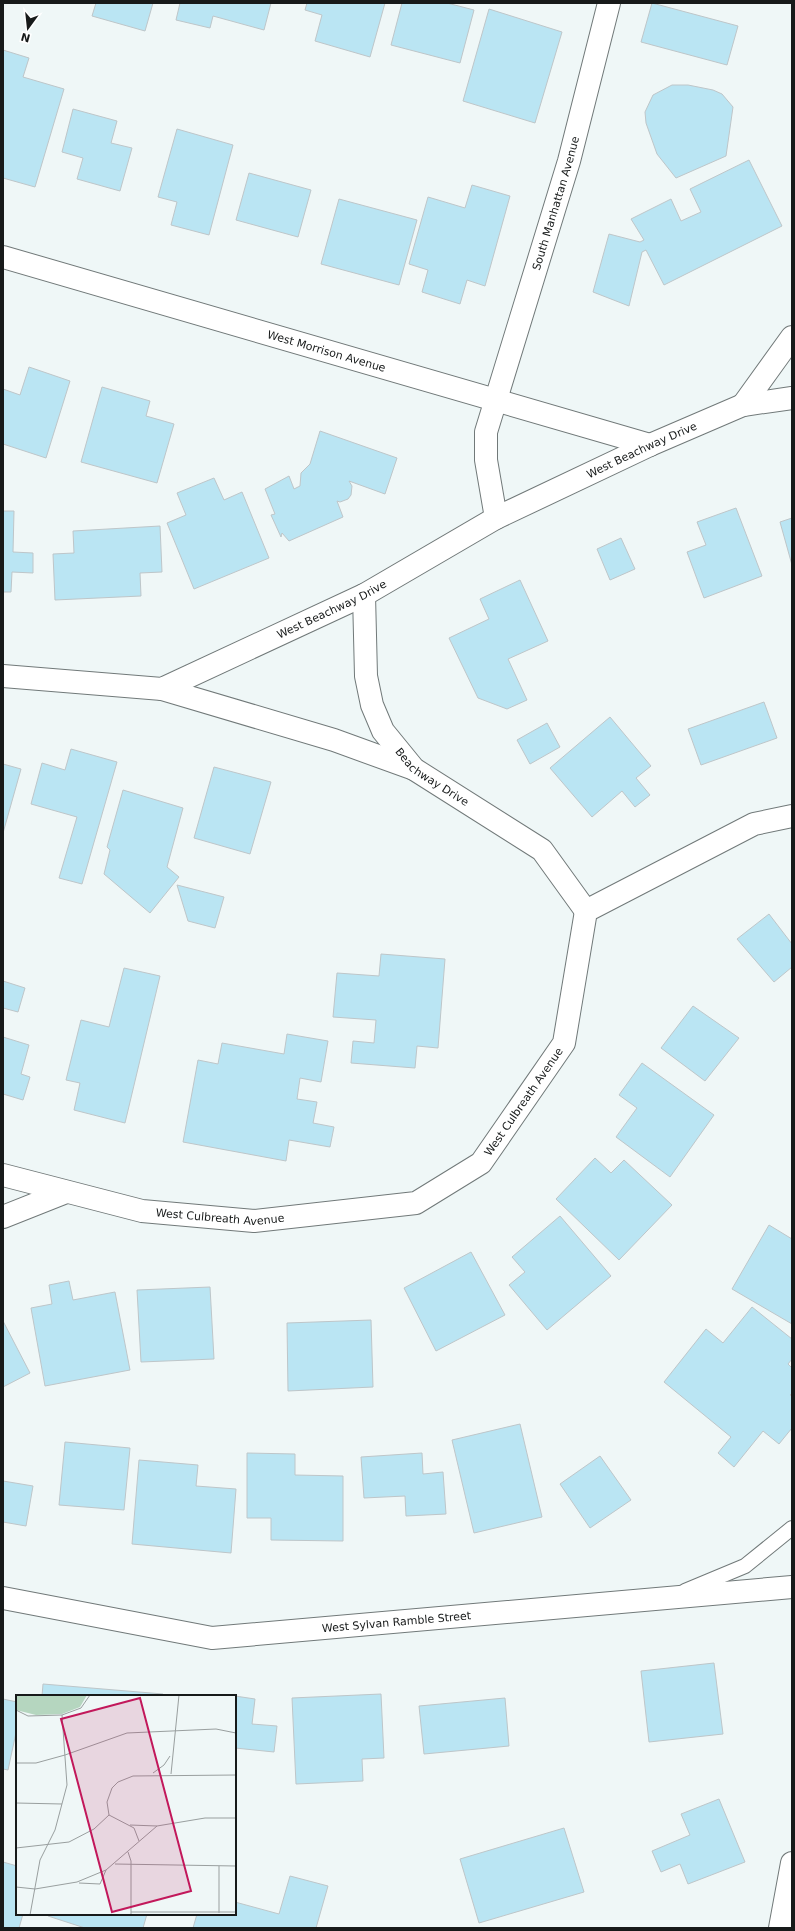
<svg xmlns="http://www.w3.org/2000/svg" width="795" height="1931" font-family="'DejaVu Sans',sans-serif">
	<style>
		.building { fill: #bae5f3; stroke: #bec6c9 }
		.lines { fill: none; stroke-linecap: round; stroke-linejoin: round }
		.lane-casing { stroke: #717979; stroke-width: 16 }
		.street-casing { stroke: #717979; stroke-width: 24 }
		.lane { stroke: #fff; stroke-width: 14 }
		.street { stroke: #fff; stroke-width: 22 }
		.labels { text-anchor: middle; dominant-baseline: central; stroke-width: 3; stroke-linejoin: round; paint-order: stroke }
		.street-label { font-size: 11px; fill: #171a1a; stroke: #fff }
		.inset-road { fill: none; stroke: #999f9f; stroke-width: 1 }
		.view { fill: #c2185b; fill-opacity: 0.15; stroke: #c2185b; stroke-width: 2 }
		.inset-edge { fill: none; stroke: #171a1a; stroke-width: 2 }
	</style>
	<rect width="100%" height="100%" fill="#eff7f7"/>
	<g class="building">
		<polygon points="96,3 153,3 145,31 92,16"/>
		<polygon points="180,3 271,3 264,30 213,16 210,28 176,20"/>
		<polygon points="307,3 385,3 370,57 315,41 322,15 305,10"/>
		<polygon points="402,3 447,3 474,10 460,63 391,45"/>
		<polygon points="652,3 738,26 727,65 641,42"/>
		<polygon points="489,9 562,32 535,123 463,101"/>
		<polygon points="3,50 29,58 23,77 64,89 35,187 3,178"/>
		<polygon points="672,85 688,85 713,90 722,94 733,107 726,156 676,178 657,154 646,123 645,112 653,95"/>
		<polygon points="73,109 117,121 111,143 132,148 120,191 77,179 83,158 62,152"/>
		<polygon points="177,129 233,145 209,235 171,225 177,202 158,197"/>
		<polygon points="749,160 782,226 664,285 646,250 642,252 629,306 593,292 609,234 640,242 644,240 631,219 671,199 681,221 701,212 690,189"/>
		<polygon points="249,173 311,190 298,237 236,220"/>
		<polygon points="472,185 510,196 485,286 467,280 460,304 422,292 428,270 409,264 428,197 465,208"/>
		<polygon points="339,199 417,220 399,285 321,264"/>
		<polygon points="29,367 70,381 46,458 3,444 3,389 20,395"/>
		<polygon points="102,387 150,401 146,416 174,424 157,483 81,462"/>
		<polygon points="320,431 397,458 385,494 349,481 352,486 351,495 348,499 340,502 337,501 343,517 289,541 282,533 281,537 271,515 275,514 265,489 289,476 294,489 300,486 301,473 310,464"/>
		<polygon points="214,478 224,500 242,492 269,558 194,589 167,523 186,515 177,493"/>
		<polygon points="736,508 762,576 704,598 687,552 706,545 697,522"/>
		<polygon points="3,511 14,511 13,552 33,553 33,573 12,572 11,592 3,592"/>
		<polygon points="792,518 792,565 780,522"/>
		<polygon points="160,526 162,572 140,573 141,596 55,600 53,554 74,553 73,531"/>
		<polygon points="621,538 635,569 610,580 597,549"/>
		<polygon points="520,580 548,641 508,659 527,700 507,709 478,698 449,638 489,619 480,599"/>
		<polygon points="764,702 777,738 701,765 688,729"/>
		<polygon points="610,717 651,766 636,778 650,795 635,807 622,791 592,817 550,768"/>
		<polygon points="547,723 560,747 530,764 517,740"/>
		<polygon points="71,749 117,762 82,884 59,878 77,817 31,804 42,763 65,770"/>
		<polygon points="3,764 21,769 3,833"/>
		<polygon points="214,767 271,782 250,854 194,838"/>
		<polygon points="123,790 183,808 167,867 179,877 150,913 104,874 110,850 107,847"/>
		<polygon points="177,885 224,897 215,928 188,921"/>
		<polygon points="769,914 792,944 792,967 774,982 737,939"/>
		<polygon points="381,954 445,959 438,1048 417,1046 415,1068 351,1063 353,1041 374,1043 376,1020 333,1017 337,973 379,976"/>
		<polygon points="124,968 160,976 125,1123 74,1110 80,1083 66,1080 81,1020 109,1027"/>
		<polygon points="3,981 25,988 18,1012 3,1008"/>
		<polygon points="693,1006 739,1038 705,1081 661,1048"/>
		<polygon points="287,1034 328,1041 321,1082 300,1078 297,1099 317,1102 313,1123 334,1127 330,1147 289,1140 286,1161 183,1142 198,1060 218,1064 222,1043 284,1054"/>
		<polygon points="3,1037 29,1045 21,1074 30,1077 23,1100 3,1094"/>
		<polygon points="642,1063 714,1115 670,1177 616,1137 637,1108 619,1095"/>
		<polygon points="595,1158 611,1173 624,1160 672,1205 619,1260 556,1199"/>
		<polygon points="560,1216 611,1276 547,1330 509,1285 525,1272 512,1257"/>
		<polygon points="769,1225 792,1239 792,1324 732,1289"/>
		<polygon points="471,1252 505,1315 436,1351 404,1288"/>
		<polygon points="69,1281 73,1300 115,1292 130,1370 45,1386 31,1308 52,1304 49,1285"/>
		<polygon points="210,1287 214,1359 141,1362 137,1290"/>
		<polygon points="752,1307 792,1339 792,1359 788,1364 792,1368 792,1393 790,1395 792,1396 792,1428 779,1444 763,1431 734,1467 718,1453 731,1437 664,1382 706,1329 723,1343"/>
		<polygon points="371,1320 373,1387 288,1391 287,1323"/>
		<polygon points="3,1321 30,1373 3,1387"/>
		<polygon points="520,1424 542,1517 474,1533 452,1440"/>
		<polygon points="65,1442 130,1448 124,1510 59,1505"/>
		<polygon points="247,1453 295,1454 295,1475 343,1476 343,1541 271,1540 271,1518 247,1518"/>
		<polygon points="422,1453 423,1474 443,1472 446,1514 406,1516 405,1496 364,1498 361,1457"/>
		<polygon points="600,1456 631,1500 590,1528 560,1484"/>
		<polygon points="139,1460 198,1465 196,1486 236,1489 231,1553 132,1544"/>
		<polygon points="3,1481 33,1486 26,1526 3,1522"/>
		<polygon points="714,1663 723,1734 649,1742 641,1671"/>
		<polygon points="43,1684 163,1694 163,1696 42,1696"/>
		<polygon points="381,1694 384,1758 362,1759 363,1781 296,1784 292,1698"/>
		<polygon points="235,1696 255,1699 252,1724 277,1726 274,1752 235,1748"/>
		<polygon points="505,1698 509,1746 424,1754 419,1706"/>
		<polygon points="3,1699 17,1702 17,1728 8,1770 3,1769"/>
		<polygon points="719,1799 745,1862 688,1884 680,1864 661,1872 652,1851 690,1835 681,1814"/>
		<polygon points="564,1828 584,1892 479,1923 460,1859"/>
		<polygon points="3,1862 17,1866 17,1914 23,1914 19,1928 3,1928"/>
		<polygon points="290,1876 328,1886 316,1928 193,1928 197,1914 235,1914 235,1902 279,1914"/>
		<polygon points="48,1914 147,1914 143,1928 85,1928 48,1916"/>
	</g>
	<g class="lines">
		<defs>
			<polyline id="lane" points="685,1591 745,1566 792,1528"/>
			<g id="street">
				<path id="s1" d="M3,257L650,445"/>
				<polyline points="743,405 792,337"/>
				<path id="s2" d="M496,518L486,460V432L569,161L609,3"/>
				<path id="s3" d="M364,595L366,676L372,705L383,731L414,769L542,850L586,911"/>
				<path id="s4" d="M3,676L162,689L364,595L496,518L650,445L743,405L792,398"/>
				<polyline points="162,689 334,740 414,769"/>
				<path id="s5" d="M3,1175L142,1211L254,1221L416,1203L481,1163L564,1043L586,911L754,824L792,816"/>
				<polyline points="3,1217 66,1192"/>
				<path id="s6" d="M3,1598L212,1638L792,1587"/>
				<polyline points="780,1928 792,1863"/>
			</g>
		</defs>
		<use href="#lane" class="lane-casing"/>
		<use href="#street" class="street-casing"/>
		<use href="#lane" class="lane"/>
		<use href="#street" class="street"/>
	</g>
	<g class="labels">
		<g class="street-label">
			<text stroke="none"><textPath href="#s2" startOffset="326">South Manhattan Avenue</textPath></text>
			<text stroke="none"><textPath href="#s1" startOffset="337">West Morrison Avenue</textPath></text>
			<text stroke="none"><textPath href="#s4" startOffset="696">West Beachway Drive</textPath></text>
			<text stroke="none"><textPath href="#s4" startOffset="347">West Beachway Drive</textPath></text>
			<text stroke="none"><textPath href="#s3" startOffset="207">Beachway Drive</textPath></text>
			<text stroke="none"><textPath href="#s5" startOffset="570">West Culbreath Avenue</textPath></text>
			<text stroke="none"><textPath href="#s5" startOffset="222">West Culbreath Avenue</textPath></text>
			<text stroke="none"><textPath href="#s6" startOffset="398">West Sylvan Ramble Street</textPath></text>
		</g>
	</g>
	<g transform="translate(16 1695)">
		<rect width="220" height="220" fill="#eff7f7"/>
		<path d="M0,0H71L64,12L46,19L20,20L0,15Z" fill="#b5d6bf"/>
		<path class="inset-road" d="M0,15L12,21L46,20L65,13L74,0M0,68H20L49,60L111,38L200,34L220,38M137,78L148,70L154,61M155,79L163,0M0,108L46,109M93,120L118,133L123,146M114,130L141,131M0,153L53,147L78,134L93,120L91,107L96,93L102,87L117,81L220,80M112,157L115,166V220M99,169L220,171M63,188L84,189L90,175M0,192L19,194L61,187L90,175L141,131L189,123H220M115,217H220M203,218V171M14,220L24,165L39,135L51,90L46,20"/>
		<path class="view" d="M124,3L175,196L96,217L45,24Z"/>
		<rect width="220" height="220" class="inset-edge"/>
	</g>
	<rect width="795" height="1931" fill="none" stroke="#171a1a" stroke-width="8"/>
	<g transform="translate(28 28) rotate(195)" stroke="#ffffff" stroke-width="3" paint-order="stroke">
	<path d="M0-3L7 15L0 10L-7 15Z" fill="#171a1a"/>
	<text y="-6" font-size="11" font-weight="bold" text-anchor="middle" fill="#171a1a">N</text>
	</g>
</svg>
